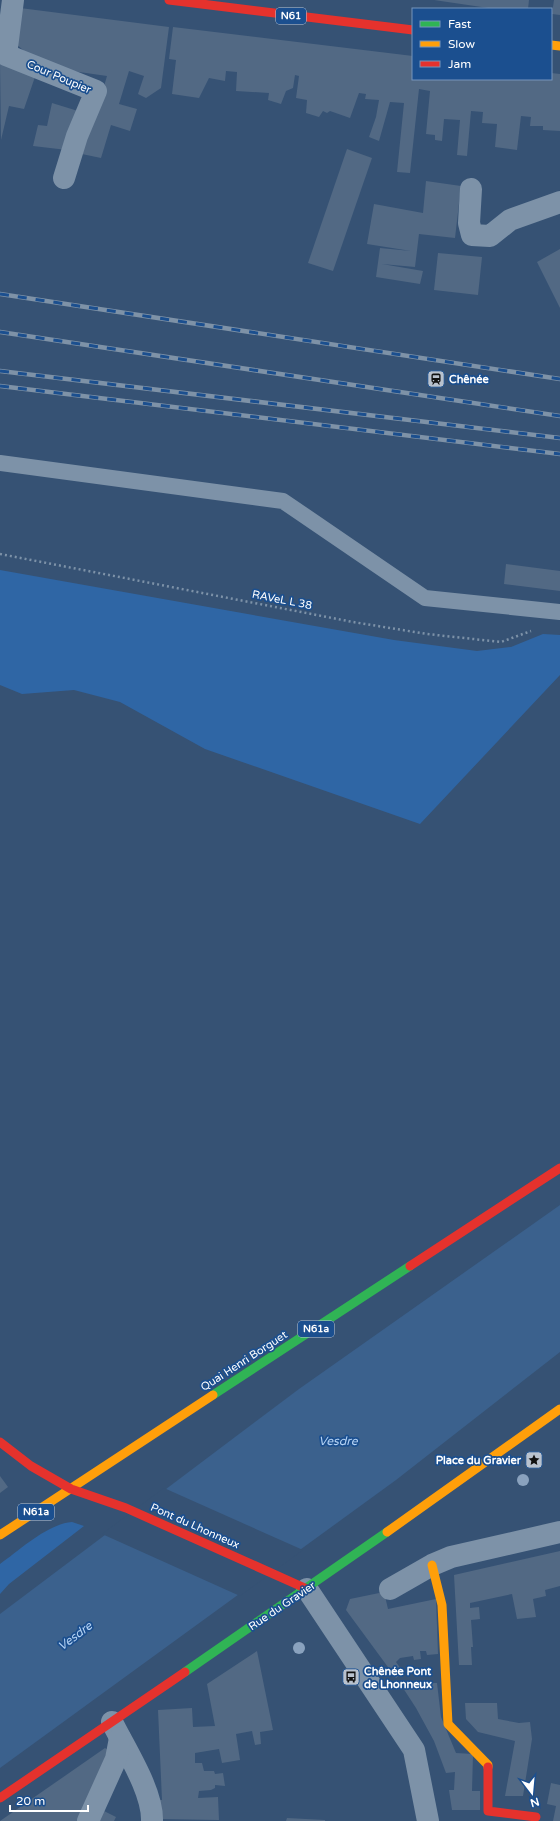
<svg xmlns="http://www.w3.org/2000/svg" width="560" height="1821" font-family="'Varela Round',sans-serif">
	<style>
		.green { fill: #2f66a5 }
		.water { fill: #3b618d }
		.pier { fill: #365274 }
		.building { fill: #526984 }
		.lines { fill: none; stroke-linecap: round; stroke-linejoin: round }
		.path { stroke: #7d92a8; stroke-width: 2.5; stroke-dasharray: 2 3; stroke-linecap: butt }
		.lane { stroke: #7d92a8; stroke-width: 16 }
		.street { stroke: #7d92a8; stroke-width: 22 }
		.fast { stroke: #30b455; stroke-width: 9 }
		.slow { stroke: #ff9f0a; stroke-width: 9 }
		.jam { stroke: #e5322d; stroke-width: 9 }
		.rail-casing { stroke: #7e92a7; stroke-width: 4.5 }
		.rail { stroke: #1b4f8f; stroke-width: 3; stroke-dasharray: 9; stroke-linecap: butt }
		.tree { fill: #8aa2be }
		.labels { text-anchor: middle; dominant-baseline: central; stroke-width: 3.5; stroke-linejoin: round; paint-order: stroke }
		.shield { fill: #1b4f8f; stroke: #bbcadd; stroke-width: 1 }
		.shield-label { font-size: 10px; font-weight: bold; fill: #fff }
		.street-label { font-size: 11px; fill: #fff; stroke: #1b4f8f }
		.poi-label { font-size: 11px; font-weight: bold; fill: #fff; stroke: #1b4f8f; text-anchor: start }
		.water-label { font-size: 12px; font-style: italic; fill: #b5d3f5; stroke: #1b4f8f }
	</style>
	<rect width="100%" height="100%" fill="#365274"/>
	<g class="green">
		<polygon points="0,570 394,640 477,651 511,647 543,634 560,635 560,675 420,824 205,749 120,702 74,690 22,694 0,685"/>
		<path d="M72,1522L84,1526L9,1584L0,1594V1564C20,1550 47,1524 72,1522Z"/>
	</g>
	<polygon class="water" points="560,1205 560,1352 396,1480 0,1768 0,1614 299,1389"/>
	<polygon class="pier" points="164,1488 303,1550 240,1596 102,1534"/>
	<g class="building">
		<polygon points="434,0 529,0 528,9 495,9"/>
		<polygon points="554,0 560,0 560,15 552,14"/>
		<polygon points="20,8 169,27 161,88 146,98 138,94 144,76 129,71 119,104 137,109 130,131 111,125 101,158 77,153 102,93 107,76 72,71 31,57 15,43"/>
		<polygon points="173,27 413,56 413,79 551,79 551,73 560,74 560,131 543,130 543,126 530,126 531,117 521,116 517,150 495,147 497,124 482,123 483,112 471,111 467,156 457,155 460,120 444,119 442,141 435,140 435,135 426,134 430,91 419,89 410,173 397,172 404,103 390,102 379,141 369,137 376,117 379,100 365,99 366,94 359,93 350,118 330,111 327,113 323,111 319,117 306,113 307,100 296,98 299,76 295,75 293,88 286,91 281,104 268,100 269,93 236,91 237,72 226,71 225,81 209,78 199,98 172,94 176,60 169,59"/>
		<polygon points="0,62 37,71 24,109 9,106 1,140"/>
		<polygon points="52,103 78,111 67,150 33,146 38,125 47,126"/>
		<polygon points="347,149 372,158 333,271 308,263"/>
		<polygon points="426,181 461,186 455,238 419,234 415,267 382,264 423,271 420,284 376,277 380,248 411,251 367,244 374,204 423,213"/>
		<polygon points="560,249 560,308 537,262"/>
		<polygon points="438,253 482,257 478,295 434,290"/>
		<polygon points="506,564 560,571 560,591 504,584"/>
		<polygon points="0,1476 8,1487 0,1493"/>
		<polygon points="560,1551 560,1586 545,1590 546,1596 533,1599 536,1617 517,1619 512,1594 470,1603 470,1608 479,1607 480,1619 471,1620 473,1647 471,1647 472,1665 459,1665 454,1575"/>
		<polygon points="384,1592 388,1609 436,1599 438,1654 427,1655 426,1651 420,1651 421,1659 414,1660 413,1656 400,1658 396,1662 403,1672 396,1678 346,1610 350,1599"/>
		<polygon points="257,1651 273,1730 260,1732 261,1744 255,1745 252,1731 236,1734 240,1760 222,1763 219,1749 195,1753 195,1763 202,1763 204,1771 214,1771 215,1774 223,1773 225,1786 215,1785 215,1788 211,1790 199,1791 198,1798 218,1797 219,1820 159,1819 159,1800 162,1800 158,1710 192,1708 193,1727 215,1726 207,1684"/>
		<polygon points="410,1683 437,1683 441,1717 456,1753 473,1754 472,1791 480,1791 480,1810 452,1810 449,1790 454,1790 455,1772 446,1773 434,1741 416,1708 403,1688"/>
		<polygon points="465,1703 497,1703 498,1719 519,1723 530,1722 532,1739 523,1796 505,1796 515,1741 478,1732 466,1719"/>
		<polygon points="105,1748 111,1752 80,1821 0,1821"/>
		<polygon points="551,1783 560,1785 560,1821 553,1821 556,1806 547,1804"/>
		<polygon points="102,1810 116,1817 114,1821 97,1821"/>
		<polygon points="287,1818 325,1820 325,1821 286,1821"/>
	</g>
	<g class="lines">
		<polyline class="path" points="0,554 353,622 427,634 501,642 531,631"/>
		<polyline class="lane" points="0,463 283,501 425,598 560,612"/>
		<g class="street">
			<polyline points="13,0 6,55 96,91 77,136 64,178"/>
			<polyline points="471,189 469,223 472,235 490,236 510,220 560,202"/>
			<polyline points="307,1589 414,1750 428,1821"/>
			<polyline points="390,1589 432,1565 451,1557 560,1532"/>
			<path d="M112,1722C125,1749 153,1791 152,1821"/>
			<polyline points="88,1821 116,1759 120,1738"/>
		</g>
		<g class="fast">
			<polyline points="213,1395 410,1266"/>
			<polyline points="185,1672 387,1532"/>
		</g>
		<g class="slow">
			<polyline points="551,45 560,46"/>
			<polyline points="387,1532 560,1409"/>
			<polyline points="0,1535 213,1395"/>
			<polyline points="432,1565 442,1605 448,1724 488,1765 488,1767"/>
		</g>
		<g class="jam">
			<polyline points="169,0 413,30"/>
			<polyline points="410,1266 560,1168"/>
			<polyline points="0,1442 31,1466 71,1489 126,1508 307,1589"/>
			<polyline points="488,1767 488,1811 536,1817"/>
			<polyline points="0,1798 185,1672"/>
		</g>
		<defs>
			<g id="rail">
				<polyline points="0,294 560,379"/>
				<polyline points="0,332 560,416"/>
				<polyline points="0,371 560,438"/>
				<polyline points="0,386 560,454"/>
			</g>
		</defs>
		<use href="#rail" class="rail-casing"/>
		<use href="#rail" class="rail"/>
	</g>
	<g class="tree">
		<circle cx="523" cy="1480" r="6"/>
		<circle cx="299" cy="1648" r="6"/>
	</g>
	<defs>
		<symbol id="station-square" viewBox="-11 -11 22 22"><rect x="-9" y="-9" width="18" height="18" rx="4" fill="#b9c2ce" stroke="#1b4f8f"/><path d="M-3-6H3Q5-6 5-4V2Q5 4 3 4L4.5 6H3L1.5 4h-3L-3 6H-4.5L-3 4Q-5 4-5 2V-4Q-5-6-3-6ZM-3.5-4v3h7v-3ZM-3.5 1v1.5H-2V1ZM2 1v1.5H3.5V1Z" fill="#111"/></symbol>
		<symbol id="sight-square" viewBox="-11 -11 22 22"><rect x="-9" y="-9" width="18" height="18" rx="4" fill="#b9c2ce" stroke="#1b4f8f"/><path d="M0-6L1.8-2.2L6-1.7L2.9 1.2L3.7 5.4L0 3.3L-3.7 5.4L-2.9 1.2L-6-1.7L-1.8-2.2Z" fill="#111"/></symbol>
		<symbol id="bus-square" viewBox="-11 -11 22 22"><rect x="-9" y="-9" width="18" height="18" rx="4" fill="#b9c2ce" stroke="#1b4f8f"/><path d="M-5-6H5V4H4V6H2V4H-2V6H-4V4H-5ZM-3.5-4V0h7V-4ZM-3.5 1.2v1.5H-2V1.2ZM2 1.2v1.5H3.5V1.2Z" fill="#111"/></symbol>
	</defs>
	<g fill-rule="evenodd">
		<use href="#station-square" x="426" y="369" width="20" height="20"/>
		<use href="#sight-square" x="524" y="1450" width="20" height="20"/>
		<use href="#bus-square" x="341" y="1667" width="20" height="20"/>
	</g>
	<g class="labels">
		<g class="shield">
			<rect x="276" y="8" width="30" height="16" rx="3"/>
			<rect x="298" y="1321" width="36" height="16" rx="3"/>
			<rect x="18" y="1504" width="36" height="16" rx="3"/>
		</g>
		<g class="shield-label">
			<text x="291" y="16">N61</text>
			<text x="316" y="1329">N61a</text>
			<text x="36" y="1512">N61a</text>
		</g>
		<g class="street-label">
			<text transform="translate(59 77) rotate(23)">Cour Poupier</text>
			<text transform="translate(282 600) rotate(11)">RAVeL L 38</text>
			<text transform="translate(244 1361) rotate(-33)">Quai Henri Borguet</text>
			<text transform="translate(195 1526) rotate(24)">Pont du Lhonneux</text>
			<text transform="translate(282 1606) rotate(-34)">Rue du Gravier</text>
		</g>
		<g class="poi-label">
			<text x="449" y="379">Chênée</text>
			<text x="521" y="1460" text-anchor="end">Place du Gravier</text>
			<text x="364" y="1671">Chênée Pont<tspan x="364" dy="13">de Lhonneux</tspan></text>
		</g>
		<g class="water-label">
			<text x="338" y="1441">Vesdre</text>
			<text transform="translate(75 1636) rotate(-37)">Vesdre</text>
		</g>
	</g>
	<rect x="412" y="8" width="140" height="72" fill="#1b4f8f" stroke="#7695bc"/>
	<rect x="420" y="21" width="20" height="6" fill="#30b455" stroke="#7695bc"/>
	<text x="448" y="28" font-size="12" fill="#ffffff">Fast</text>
	<rect x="420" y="41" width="20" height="6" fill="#ff9f0a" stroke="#7695bc"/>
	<text x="448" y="48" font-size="12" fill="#ffffff">Slow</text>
	<rect x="420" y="61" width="20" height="6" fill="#e5322d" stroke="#7695bc"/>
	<text x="448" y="68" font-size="12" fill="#ffffff">Jam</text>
	<g transform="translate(532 1793) rotate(164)" stroke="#1b4f8f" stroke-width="3" paint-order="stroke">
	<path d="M0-3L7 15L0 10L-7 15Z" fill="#ffffff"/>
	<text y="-6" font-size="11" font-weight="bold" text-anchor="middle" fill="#ffffff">N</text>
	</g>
	<path d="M10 1805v6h78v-6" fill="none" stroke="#ffffff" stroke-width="2"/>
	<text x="16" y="1805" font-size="12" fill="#ffffff" stroke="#1b4f8f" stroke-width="3" paint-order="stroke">20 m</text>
</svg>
